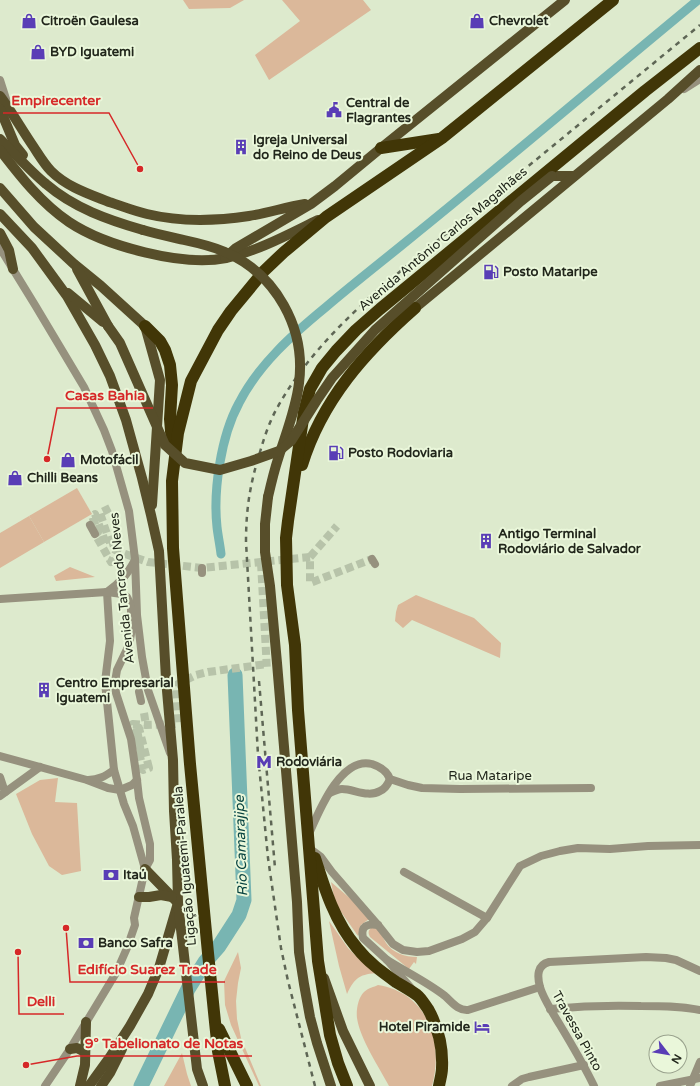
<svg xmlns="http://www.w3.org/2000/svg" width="700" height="1086" font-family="'Varela Round',sans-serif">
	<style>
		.green { fill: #dbb89a }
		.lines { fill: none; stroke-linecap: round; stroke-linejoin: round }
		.canal { stroke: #78b5b2; stroke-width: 9 }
		.river { stroke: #78b5b2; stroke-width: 15 }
		.minor-tunnel { stroke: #b7c3a9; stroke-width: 8; stroke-dasharray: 8 4; stroke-linecap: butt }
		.minor { stroke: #96917e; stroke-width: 8 }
		.major { stroke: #574e2a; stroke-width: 10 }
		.highway { stroke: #413607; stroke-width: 12 }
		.rail { stroke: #5e6655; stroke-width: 2.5; stroke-dasharray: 5 5; stroke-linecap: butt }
		.major-bridge { stroke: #574e2a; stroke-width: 10 }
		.labels { text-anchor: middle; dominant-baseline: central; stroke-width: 4; stroke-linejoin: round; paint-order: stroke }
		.poi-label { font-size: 13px; font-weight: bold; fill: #21261b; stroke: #eaf7da; text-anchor: start }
		.street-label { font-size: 13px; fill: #21261b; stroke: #eaf7da }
		.water-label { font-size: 14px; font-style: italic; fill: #084340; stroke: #eaf7da }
		.leader { fill: none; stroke: #d62828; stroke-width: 1.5 }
		.callout-dot { fill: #d62828; stroke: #eaf7da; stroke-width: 1.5 }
		.callout-label { font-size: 14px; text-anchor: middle; font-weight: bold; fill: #d62828; stroke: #eaf7da; stroke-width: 4; stroke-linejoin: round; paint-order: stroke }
	</style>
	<rect width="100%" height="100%" fill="#ddeacd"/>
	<g class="green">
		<polygon points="183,0 244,0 230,8 189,9"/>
		<polygon points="282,0 363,0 371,10 269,80 255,55 300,21"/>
		<polygon points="77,488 92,514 44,542 29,516"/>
		<polygon points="29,516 44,542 0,568 0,533"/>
		<polygon points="70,567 95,577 56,581 54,576"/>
		<polygon points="416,595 474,618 501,643 500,658 412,620 403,628 395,621 396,612 398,605"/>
		<polygon points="58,778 55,802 77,803 81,871 62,875 49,866 32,834 16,794 40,780"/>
		<polygon points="331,882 352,900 369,919 361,925 358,936 339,909 334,897"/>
		<path d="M329,921L348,948L362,962L379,973C360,974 355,977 347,994L339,966Z"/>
		<path d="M371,928H374L378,929C381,933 383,938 386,943C393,953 405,957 417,957L416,964L414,962L409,969L370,937C368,933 368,931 371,928Z"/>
		<polygon points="238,952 241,968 238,983 236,1001 237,1019 241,1038 261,1086 259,1086 231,1025 225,1005 224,981"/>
		<path d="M378,985C428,993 444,1042 432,1086H389C379,1067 360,1039 357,1018C356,1010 358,998 364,992C368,988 374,987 378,985Z"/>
		<polygon points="182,1053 187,1074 191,1086 164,1086"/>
	</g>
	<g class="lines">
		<path class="canal" d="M221,554C220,545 218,536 217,527C213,490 221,436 239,403C259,364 293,334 326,307C353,284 380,263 407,241C505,162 601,80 698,0"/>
		<polyline class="river" points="141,1086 188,989 205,962 219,946 239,915 244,900 235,675"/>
		<g class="minor-tunnel">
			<polyline points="110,508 100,513 110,543 106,544 95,514 92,516 98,532 95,534 111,562 117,551 148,562 202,568 310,557 310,583 372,559"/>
			<polyline points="310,557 337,526"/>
			<polyline points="261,563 267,670"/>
			<polyline points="144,713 146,725"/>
			<polyline points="141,753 137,729 139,728 149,768 143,770 133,724 146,725 178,724 176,685 196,675 208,672 267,664"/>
		</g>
		<g class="minor">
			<polyline points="0,80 7,102"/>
			<polyline points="684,89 700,79"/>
			<polyline points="0,248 35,305 84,387 104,430 112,451 129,511 135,559 137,615 142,657 148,690 170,753"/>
			<polyline points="90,525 95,534"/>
			<polyline points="372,559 375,564"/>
			<polyline points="202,573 202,568"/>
			<polyline points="107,592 110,641 105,682 114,770 124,804 133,826 145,869"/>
			<path d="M107,592C120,583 127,575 135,560"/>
			<polyline points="0,599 107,592 122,594 127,597 129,601 131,608 131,634 129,645 117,670 115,682 116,693 131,739 137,780 139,798 150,844 150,860 145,869 134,918 135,925 127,948 116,973 70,1049 45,1086"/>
			<polyline points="139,692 141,701"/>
			<polyline points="0,756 87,780 108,788 120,790 132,785 137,780"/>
			<polyline points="0,777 5,792"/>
			<path d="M88,780C99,780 105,776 114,770"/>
			<path d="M330,793C334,791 338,789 342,789C354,789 368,798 380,791C385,789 388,784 390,779"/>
			<polyline points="0,796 40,767"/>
			<path d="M309,834C319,811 341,756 372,764C381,767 387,771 390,779L408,785L422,788L460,789L591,788"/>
			<polyline points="313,851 321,857 332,872 378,925 393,944 403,950 417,952 429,951 462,939 475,932 487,918 520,866 541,856 560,851 578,848 610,849 648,846 700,845"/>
			<polyline points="404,872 487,918"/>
			<path d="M378,925C368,923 360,926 363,938L387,960L412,989"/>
			<path d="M387,960C406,972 427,982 445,996C452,1002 458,1011 468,1010L540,987"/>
			<path d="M550,1009C581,1006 610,1005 641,1006C661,1006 680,1006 700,1010"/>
			<polyline points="512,1086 522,1079 529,1077 584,1065"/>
			<path d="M594,1086C584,1065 572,1045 560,1025C554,1015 543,998 540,987C537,976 537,965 549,962L646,957L666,958L676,960L700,971"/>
			<polyline points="660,1086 700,1078"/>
			<polyline points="690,1086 700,1062"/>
		</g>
		<g class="major">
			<path d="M0,96C12,112 22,130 33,146C39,155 44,164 51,171C67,187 89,194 109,202C122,206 134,211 147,214C180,222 216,221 249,216C268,213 286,207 305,204"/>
			<polyline points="0,109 15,145 23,155"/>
			<path d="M0,139C15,154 30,171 46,184C74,208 108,220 143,230"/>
			<path d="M0,150C20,176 41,203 69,222C105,246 183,267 226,258C258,251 289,234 318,220"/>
			<polyline points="552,176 574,176"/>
			<polyline points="0,188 34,227 74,264 101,286 145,326 160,380 152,505"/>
			<polyline points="0,214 32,248 67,296 95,345 110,376 126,420 142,478 151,515 159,551 166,679 173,760 174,811 177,860 178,903 159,968 148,994 130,1026 110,1057 89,1086"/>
			<polyline points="0,233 9,250 13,269"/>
			<polyline points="225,258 236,248 311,204 335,186 381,148 565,0"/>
			<polyline points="77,269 108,326"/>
			<polyline points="68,293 103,322"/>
			<polyline points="415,308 668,99 700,70"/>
			<polyline points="268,497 265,524 265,552 270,586 277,663 297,902 299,952 304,984 310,1017 317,1043 331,1086"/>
			<polyline points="145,869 178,903 197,1069 203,1086"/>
			<polyline points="139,897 149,897 161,895 172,897"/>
			<polyline points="324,978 343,1031 370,1086"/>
			<polyline points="70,1049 77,1048 85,1052"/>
			<polyline points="80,1086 85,1065 86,1022"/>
			<polyline points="101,1086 110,1073 122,1049"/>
		</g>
		<g class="highway">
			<polyline points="381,148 439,139"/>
			<polyline points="145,326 160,341 165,350 170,365 172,385 170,419 172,443"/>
			<path d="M302,465C322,400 365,352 415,308"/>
			<path d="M315,858C325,890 335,922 357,948C368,962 382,972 396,982C403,986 410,990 417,995C421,998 425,1005 428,1009C438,1027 443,1048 442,1068C442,1074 440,1080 439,1086"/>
			<polyline points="219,1029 247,1086"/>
			<polyline points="225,1086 218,1051 215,1022 208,953 190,764 173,548 172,481 178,433 191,381 218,330 231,311 264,271 284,252 326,217 442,138 613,0"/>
			<polyline points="347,1086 338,1063 330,1035 318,961 298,710 295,645 287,585 286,538 288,521 304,412 310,389 322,368 336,351 356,330 380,309 645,91 700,48"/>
		</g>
		<g class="rail">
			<polyline points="259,681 275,868"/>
			<path d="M315,1086L288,981L281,948L268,858L258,755L246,542C246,509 250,484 260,452C264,438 269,423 276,410C302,362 340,324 380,288L700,25"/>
		</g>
		<g class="major-bridge">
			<path d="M143,230C157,234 171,237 184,240C198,243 212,246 225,252C276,274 306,328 299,383C296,409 286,433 278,459C274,471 271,484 268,497"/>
			<polyline points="108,326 120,343 165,445 185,463 220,470 251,461 279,451 291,441 317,400 332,378 375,330 521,201 552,176"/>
		</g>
	</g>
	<defs>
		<symbol id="shop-bare" viewBox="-9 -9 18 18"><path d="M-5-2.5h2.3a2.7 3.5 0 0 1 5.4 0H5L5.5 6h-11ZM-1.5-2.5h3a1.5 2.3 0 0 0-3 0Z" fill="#593db6" stroke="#eaf7da" stroke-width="2.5" paint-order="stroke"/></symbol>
		<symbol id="civic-bare" viewBox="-9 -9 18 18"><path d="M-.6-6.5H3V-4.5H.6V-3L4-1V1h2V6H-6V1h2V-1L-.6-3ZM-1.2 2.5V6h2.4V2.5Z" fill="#593db6" stroke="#eaf7da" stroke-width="2.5" paint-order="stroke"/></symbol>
		<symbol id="building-bare" viewBox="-9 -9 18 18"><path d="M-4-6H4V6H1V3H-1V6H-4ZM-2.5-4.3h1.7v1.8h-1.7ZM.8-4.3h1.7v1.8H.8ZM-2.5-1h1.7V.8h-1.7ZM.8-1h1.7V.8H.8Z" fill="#593db6" stroke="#eaf7da" stroke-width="2.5" paint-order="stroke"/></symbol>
		<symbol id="fuel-bare" viewBox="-9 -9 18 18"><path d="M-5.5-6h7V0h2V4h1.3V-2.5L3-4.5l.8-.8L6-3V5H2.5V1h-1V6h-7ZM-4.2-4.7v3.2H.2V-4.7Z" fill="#593db6" stroke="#eaf7da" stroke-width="2.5" paint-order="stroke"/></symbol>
		<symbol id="metro-bare" viewBox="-9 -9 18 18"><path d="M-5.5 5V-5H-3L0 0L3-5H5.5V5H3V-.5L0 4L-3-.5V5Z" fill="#593db6" stroke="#eaf7da" stroke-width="2.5" paint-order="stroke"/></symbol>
		<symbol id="bank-bare" viewBox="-9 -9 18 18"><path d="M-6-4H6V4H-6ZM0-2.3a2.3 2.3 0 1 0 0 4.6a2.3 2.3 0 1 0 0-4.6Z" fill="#593db6" stroke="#eaf7da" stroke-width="2.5" paint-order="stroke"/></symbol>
		<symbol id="hotel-bare" viewBox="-9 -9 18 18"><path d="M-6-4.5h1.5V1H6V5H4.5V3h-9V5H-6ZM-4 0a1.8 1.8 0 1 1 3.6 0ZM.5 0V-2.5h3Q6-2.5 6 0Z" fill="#593db6" stroke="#eaf7da" stroke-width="2.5" paint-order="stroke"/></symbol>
	</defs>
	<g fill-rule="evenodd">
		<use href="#shop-bare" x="18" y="10" width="22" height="22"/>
		<use href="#shop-bare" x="466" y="10" width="22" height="22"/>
		<use href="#shop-bare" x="27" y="41" width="22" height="22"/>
		<use href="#civic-bare" x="323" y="99" width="22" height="22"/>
		<use href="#building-bare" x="230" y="136" width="22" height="22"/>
		<use href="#fuel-bare" x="480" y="261" width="22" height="22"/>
		<use href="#fuel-bare" x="325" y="442" width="22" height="22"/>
		<use href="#shop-bare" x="57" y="449" width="22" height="22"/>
		<use href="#shop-bare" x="4" y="467" width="22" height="22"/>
		<use href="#building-bare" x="475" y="530" width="22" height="22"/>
		<use href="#building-bare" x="33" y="679" width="22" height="22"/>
		<use href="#metro-bare" x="253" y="751" width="22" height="22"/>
		<use href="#bank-bare" x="100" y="864" width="22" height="22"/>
		<use href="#bank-bare" x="75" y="932" width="22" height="22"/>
		<use href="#hotel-bare" x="471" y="1016" width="22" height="22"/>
	</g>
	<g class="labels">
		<g class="poi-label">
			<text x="41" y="21">Citroën Gaulesa</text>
			<text x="489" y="21">Chevrolet</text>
			<text x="50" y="52">BYD Iguatemi</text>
			<text x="346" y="103">Central de<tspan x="346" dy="15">Flagrantes</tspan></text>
			<text x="253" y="140">Igreja Universal<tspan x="253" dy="15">do Reino de Deus</tspan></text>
			<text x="503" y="272">Posto Mataripe</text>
			<text x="348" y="453">Posto Rodoviaria</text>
			<text x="80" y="460">Motofácil</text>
			<text x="27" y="478">Chilli Beans</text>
			<text x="498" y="534">Antigo Terminal<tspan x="498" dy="15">Rodoviário de Salvador</tspan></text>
			<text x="56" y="683">Centro Empresarial<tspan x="56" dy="15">Iguatemi</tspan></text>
			<text x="276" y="762">Rodoviária</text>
			<text x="123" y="875">Itaú</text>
			<text x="98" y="943">Banco Safra</text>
			<text x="470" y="1027" text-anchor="end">Hotel Piramide</text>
		</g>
		<g class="street-label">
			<text transform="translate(443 239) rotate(-40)">Avenida Antônio Carlos Magalhães</text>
			<text transform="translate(122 588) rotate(-96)">Avenida Tancredo Neves</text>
			<text x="490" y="776">Rua Mataripe</text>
			<text transform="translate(185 866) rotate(-95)">Ligação Iguatemi-Paralela</text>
			<text transform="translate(577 1031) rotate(61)">Travessa Pinto</text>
		</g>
		<g class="water-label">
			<text transform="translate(241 846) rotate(-92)">Rio Camarajipe</text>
		</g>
	</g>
	<path class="leader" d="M140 169L109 113H3M47 459L57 408H153M66 928L70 982H225M18 952L19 1014H64M26 1065L77 1056H252"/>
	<g class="callout-dot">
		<circle cx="140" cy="169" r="4"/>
		<circle cx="47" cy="459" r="4"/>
		<circle cx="66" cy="928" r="4"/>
		<circle cx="18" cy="952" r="4"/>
		<circle cx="26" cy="1065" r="4"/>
	</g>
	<g class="callout-label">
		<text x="56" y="105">Empirecenter</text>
		<text x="105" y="400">Casas Bahia</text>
		<text x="147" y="974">Edifício Suarez Trade</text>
		<text x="41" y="1006">Delli</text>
		<text x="164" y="1048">9° Tabelionato de Notas</text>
	</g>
	<g transform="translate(668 1054) rotate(121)"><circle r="19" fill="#eaf7da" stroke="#9aa38e"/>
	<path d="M0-3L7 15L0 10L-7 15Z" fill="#593db6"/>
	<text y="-6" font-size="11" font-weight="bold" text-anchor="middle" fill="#21261b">N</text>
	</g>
</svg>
